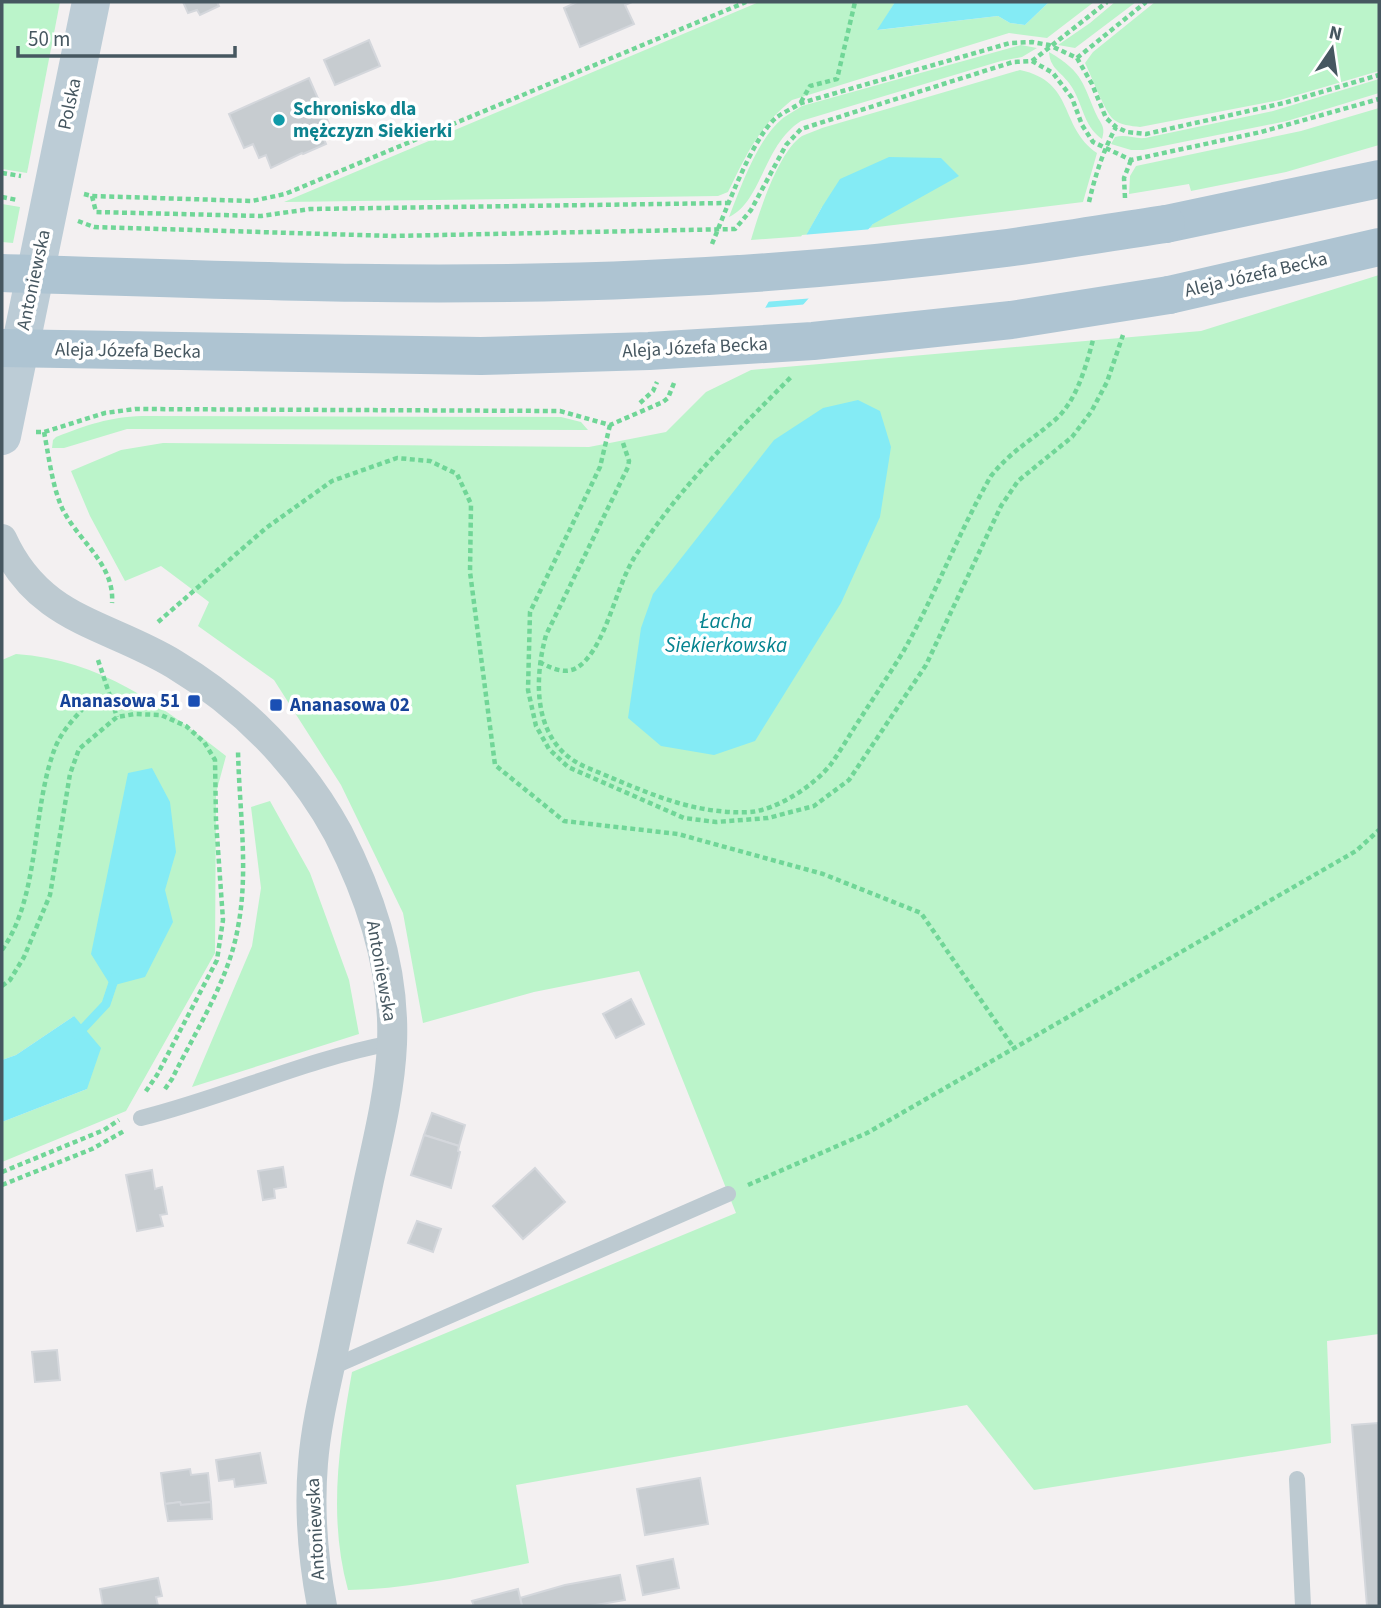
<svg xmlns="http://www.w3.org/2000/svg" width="1381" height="1608" font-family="'Source Sans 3',sans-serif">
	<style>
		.green { fill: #bbf4ca }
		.water { fill: #84ebf5 }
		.pier { fill: #f3f0f1 }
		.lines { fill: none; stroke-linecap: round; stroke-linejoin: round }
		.stream { stroke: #84ebf5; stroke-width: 9 }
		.building { fill: #c7ccd0; stroke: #d4d7dc; stroke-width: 2 }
		.path { stroke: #70d697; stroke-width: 4.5; stroke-dasharray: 5 3.5; stroke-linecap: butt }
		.lane { stroke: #bdcad1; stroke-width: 16 }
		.street { stroke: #bdcad1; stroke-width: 30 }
		.secondary { stroke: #bcccd6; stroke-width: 38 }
		.primary { stroke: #aec4d2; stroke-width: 38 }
		.primary-bridge { stroke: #aec4d2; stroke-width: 38 }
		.culture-dot { fill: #0f9aa8; stroke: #fff; stroke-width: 2.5 }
		.transit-dot { fill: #1a4fb4; stroke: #fff; stroke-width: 2.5 }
		.labels { text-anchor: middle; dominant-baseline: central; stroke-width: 7; stroke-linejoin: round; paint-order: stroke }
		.street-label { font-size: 19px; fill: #465760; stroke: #fff }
		.culture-label { font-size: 19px; font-weight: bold; fill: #0d838f; stroke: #fff; text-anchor: start }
		.transit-label { font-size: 19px; font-weight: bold; fill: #164399; stroke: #fff; text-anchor: end }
		.water-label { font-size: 21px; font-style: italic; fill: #04838f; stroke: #fff }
	</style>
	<rect width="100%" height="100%" fill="#f3f0f1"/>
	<g class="green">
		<polygon points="2,2 60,2 27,173 2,169"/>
		<path d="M759,2H895L878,30L998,16L1010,23L1025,25L1049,2H1094L1047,38L1009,33L792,100C759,126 746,155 728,192L718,196L284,202Z"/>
		<polygon points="1115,2 1136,2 1075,48 1058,45 1090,23"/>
		<path d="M1155,2H1379V71L1280,100L1140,127C1131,126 1120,125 1113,119C1105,112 1091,75 1085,63L1093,52Z"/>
		<path d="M1021,45L1037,48L1022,57L1001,61L801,121C763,145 762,202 729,217C741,187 757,139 783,118C789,114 796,110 802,106Z"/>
		<path d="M1049,52C1085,73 1082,84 1098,118C1103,126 1105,129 1102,139C1082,125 1083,101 1069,83C1060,71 1050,68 1049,52Z"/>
		<path d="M1020,70C1076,82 1058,126 1097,153L1083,202L869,228L873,224L822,207L806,236L751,240C759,213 778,152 802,136C808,133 816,131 822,128Z"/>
		<path d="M1379,79V93L1287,121L1143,150H1131L1111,144L1115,137C1126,134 1134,139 1145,138L1273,111Z"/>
		<polygon points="1379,108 1379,145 1286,172 1191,191 1189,184 1129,194 1130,176 1136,166 1301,131"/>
		<polygon points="2,204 20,207 13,243 2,242"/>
		<path d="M1379,275V1334L1327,1341L1331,1443L1034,1490L967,1405L516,1485L529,1563C470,1575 408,1589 348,1590C328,1517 339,1445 352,1372L736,1213L639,971L534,992L423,1023L403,913L341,785L274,680L198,626L209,602L161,566L125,581L90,516L71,471L121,450L163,443L589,447L666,432L706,392L751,370L1201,331Z"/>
		<path d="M142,416L561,417L581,422L588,430L127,429L64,448H52L53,440L56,437C87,425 109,417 142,416Z"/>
		<path d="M16,654C101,660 161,705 226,756L216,793L215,953L126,1111L2,1162V1122L87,1089L74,1016L16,1055L2,1060V660Z"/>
		<polygon points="270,801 310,873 349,980 359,1034 192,1087 252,946 261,888 251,807"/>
	</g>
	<g class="water">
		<polygon points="895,2 1049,2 1025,25 1010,23 998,16 877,30"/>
		<polygon points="889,157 941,158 959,176 873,224 751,365 751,333 822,207 840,179"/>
		<polygon points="858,400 880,411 891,447 880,517 841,603 755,741 714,755 661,746 628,718 641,628 653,594 774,440 823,408"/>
		<polygon points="152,768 170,802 176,852 165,890 173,922 145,977 111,986 91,954 128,773"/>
		<polygon points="74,1016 101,1048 87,1089 2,1122 2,1060 16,1055"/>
	</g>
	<g class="pier">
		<polygon points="873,229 815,298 764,302 802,235"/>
		<polygon points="810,304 754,367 748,367 747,332 761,308"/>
	</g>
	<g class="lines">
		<polyline class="stream" points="77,1035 106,1004 115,977"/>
	</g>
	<g class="building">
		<polygon points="183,2 217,2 219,6 200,15 197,10 188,13"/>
		<polygon points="577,2 632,2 625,5 634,24 580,47 564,8"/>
		<polygon points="369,40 380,66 335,85 324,60"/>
		<polygon points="309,78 330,126 320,130 326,144 303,154 302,153 271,168 266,155 259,158 253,144 244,148 229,114"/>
		<polygon points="631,999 644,1024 616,1038 603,1014"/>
		<polygon points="432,1113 465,1125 459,1146 424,1135"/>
		<polygon points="424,1135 459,1146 458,1151 460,1152 451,1188 411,1175"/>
		<polygon points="283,1167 286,1187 274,1189 275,1198 263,1200 258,1171"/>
		<polygon points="535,1168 565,1202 523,1239 493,1206"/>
		<polygon points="152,1170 155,1189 162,1187 167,1214 160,1215 163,1226 137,1231 126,1175"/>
		<polygon points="417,1221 441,1229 433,1252 408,1243"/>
		<polygon points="57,1350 60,1380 35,1382 32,1352"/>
		<polygon points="1378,1423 1379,1606 1367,1606 1352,1425"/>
		<polygon points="260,1453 266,1483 235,1487 234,1479 219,1481 216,1460"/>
		<polygon points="190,1469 191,1475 208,1473 211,1502 181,1505 180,1502 165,1504 161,1473"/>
		<polygon points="700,1478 708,1524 645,1535 637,1489"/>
		<polygon points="180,1502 181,1505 211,1502 212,1519 168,1521 165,1504"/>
		<polygon points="673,1559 679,1588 643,1595 637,1566"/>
		<polygon points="620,1575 625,1600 590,1606 522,1606 520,1598 565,1585"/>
		<polygon points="158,1578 162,1596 156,1597 158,1606 103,1606 100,1589"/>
		<polygon points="518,1589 522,1606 474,1606 472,1601"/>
	</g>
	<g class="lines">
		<g class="path">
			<polyline points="1077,58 1146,2"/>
			<polyline points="1032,61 1107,2"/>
			<polyline points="801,102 810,86 837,79 855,2"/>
			<polyline points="2,173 21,176"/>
			<polyline points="84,194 92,196 252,201 285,194 746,2"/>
			<polyline points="92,196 96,212 261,216 310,209 729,203"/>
			<polyline points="2,197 17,200"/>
			<polyline points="1125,198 1124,178 1131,160"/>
			<path d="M1089,202C1095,176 1103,151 1116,127"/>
			<polyline points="78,221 94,227 392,236 735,229 751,210 786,145 801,129 1013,62 1032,61 1053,73 1072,98 1082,125 1093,142 1131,160 1261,132 1379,99"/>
			<path d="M712,244C725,213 752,137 777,117C784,112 793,108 801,103L1010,43L1032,42L1049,45L1077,58L1092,84L1106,118L1116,127L1127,132L1146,134L1284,103L1379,75"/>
			<polyline points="640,403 653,391 657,382"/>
			<polyline points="610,425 600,467 530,612 528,690 536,726 549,749 568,767 684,818 716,822 768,818 814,806 849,780 926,665 1001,506 1018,481 1072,437 1091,412 1107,382 1123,335"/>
			<polyline points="36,432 44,432 105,413 135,409 560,411 610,425 663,402 668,398 674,383"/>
			<path d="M44,432C49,457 52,485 62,508C78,541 115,564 112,603"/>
			<path d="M623,443L629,461L628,467L546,635C533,683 533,746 588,768C642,790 690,815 750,812C777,810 815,785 831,764C841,750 850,734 860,719C874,697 889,675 903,652C935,596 958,533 991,476C1011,451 1032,440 1056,419C1077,400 1086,366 1093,340"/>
			<polyline points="158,622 266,528 332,481 397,458 430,461 457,474 471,504 470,572 495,765 564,821 678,834 823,874 921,913 1014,1048"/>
			<polyline points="98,660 117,717"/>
			<path d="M539,662C557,671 571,677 586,660C608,635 616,588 634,558C680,486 733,436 792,376"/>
			<path d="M2,950C41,895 31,810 55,748C62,730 77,715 90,701"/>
			<polyline points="2,986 10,980 24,957 50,895 70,774 79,749 117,717 135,714 161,715 186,726 204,742 215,760 216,821 223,920 217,960 157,1075 144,1094"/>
			<path d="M165,1089L172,1079C196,1030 229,980 238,927C249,871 239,807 238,750"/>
			<polyline points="2,1172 104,1130 119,1120"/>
			<polyline points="2,1185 92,1149 126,1130"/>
			<polyline points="748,1185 867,1133 1356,851 1379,830"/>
		</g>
		<g class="lane">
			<path d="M141,1118C226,1097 306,1059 392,1043"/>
			<polyline points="330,1368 728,1194"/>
			<polyline points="1297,1479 1303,1606"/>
		</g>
		<path class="street" d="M2,539C39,621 106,623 174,664C242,705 300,763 338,833C371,897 395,971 392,1044C390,1090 379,1135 369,1180C357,1237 345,1294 333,1352C325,1389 316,1425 313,1463C309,1511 313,1559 322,1606"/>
		<polyline class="secondary" points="2,436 91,2"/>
		<g class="primary">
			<polyline points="1166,224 1379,179"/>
			<polyline points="1169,295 1379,247"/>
		</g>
		<g class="primary-bridge">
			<path d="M2,273C217,280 432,289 647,279C764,274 881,264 998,249C1054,242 1110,232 1166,224"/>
			<polyline points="2,348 481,356 649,351 813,341 1011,320 1169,295"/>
		</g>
	</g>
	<circle class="culture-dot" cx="279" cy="120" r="7"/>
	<g class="transit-dot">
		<rect x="187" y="694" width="14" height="14" rx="3.5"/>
		<rect x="269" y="698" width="14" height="14" rx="3.5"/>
	</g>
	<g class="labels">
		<g class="street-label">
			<text transform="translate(70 104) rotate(-78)">Polska</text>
			<text transform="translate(1256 275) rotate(-13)">Aleja Józefa Becka</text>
			<text transform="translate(34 280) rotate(-78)">Antoniewska</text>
			<text transform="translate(695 348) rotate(-3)">Aleja Józefa Becka</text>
			<text transform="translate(128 351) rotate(1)">Aleja Józefa Becka</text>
			<text transform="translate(381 971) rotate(80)">Antoniewska</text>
			<text transform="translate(316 1529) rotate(-93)">Antoniewska</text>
		</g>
		<g class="culture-label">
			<text x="293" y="109">Schronisko dla<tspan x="293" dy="22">mężczyzn Siekierki</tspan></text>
		</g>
		<g class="transit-label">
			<text x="180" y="701">Ananasowa 51</text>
			<text x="290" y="705" text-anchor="start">Ananasowa 02</text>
		</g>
		<g class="water-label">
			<text x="726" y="621">Łacha<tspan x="726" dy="24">Siekierkowska</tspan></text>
		</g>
	</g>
	<rect width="1381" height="1608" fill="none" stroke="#465760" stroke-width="7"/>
	<g transform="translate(1332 49) rotate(13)" stroke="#ffffff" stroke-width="5" paint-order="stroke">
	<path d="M0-5L12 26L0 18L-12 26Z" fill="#465760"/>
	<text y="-10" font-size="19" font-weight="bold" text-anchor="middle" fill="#465760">N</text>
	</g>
	<path d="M18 46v10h217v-10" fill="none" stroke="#465760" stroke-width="3.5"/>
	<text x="28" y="46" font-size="21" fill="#465760" stroke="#ffffff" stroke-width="5" paint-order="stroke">50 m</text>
</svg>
